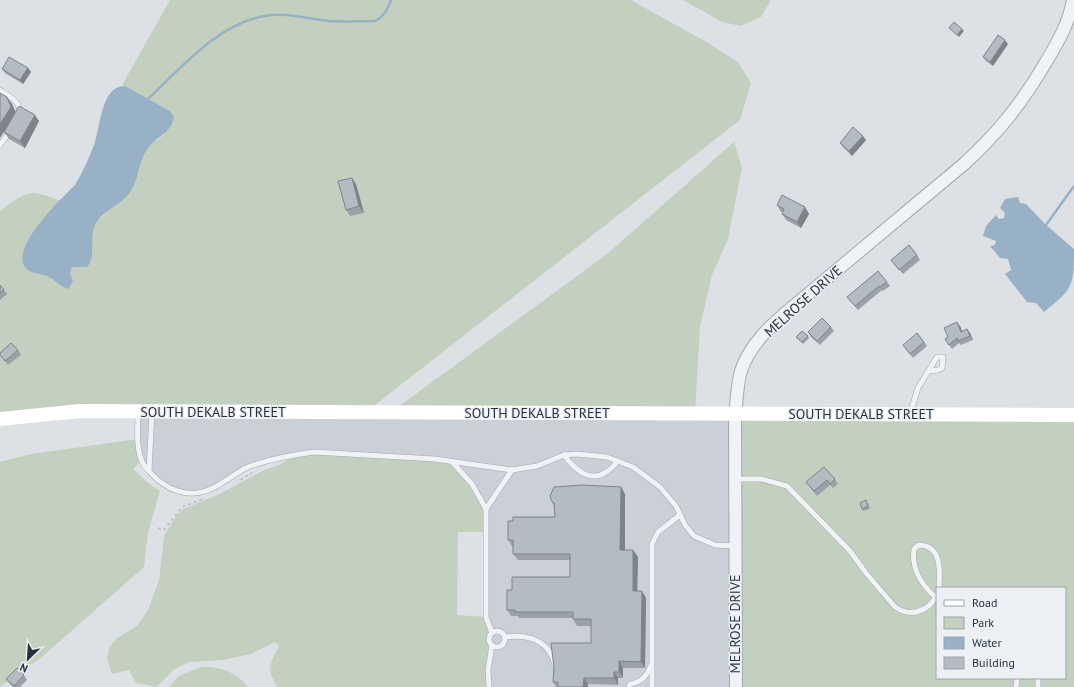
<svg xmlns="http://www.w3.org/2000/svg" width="1074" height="687" font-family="'PT Sans',sans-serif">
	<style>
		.built { fill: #cbd0d8 }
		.green { fill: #c4d0bf; fill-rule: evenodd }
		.water { fill: #99b1c6 }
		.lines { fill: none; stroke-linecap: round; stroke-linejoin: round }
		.stream { stroke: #99b1c6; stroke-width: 2.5 }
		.service-casing { stroke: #a3a8b0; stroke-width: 6 }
		.tertiary-casing { stroke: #a3a8b0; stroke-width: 14 }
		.path { stroke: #b8bcc1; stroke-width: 1.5; stroke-dasharray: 3 3; stroke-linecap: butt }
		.service { stroke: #f0f2f5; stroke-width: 5 }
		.tertiary { stroke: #f0f2f5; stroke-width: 12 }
		.secondary { stroke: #fff; stroke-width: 14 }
		.wall { fill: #9ca1a8 }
		.shaded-wall { fill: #7f8388 }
		.building { fill: #b5bbc3; stroke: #7f8388 }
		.labels { text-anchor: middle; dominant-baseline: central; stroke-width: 3; stroke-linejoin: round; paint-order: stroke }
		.street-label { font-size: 14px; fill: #27303c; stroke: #ecf0f4 }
	</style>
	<rect width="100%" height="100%" fill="#dde1e6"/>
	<polygon class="built" points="138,412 735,414 736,687 489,687 490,639 492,633 488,625 486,509 314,452 248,468 216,487 197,493 170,489 141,461"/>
	<g class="green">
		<path d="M170,0H631L703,40L738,62L751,83L740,120L366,412L0,419V211C9,204 21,194 33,193C46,192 86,213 100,219L132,189L143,157L149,146L164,135L170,111L122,85Z"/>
		<polygon points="683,0 771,0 761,17 741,26 722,22"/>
		<polygon points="734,142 742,168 728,239 712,275 700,327 695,414 391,412 607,254"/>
		<path d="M735,414L1074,415V687H736ZM937,588H1065V678H937Z"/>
		<polygon points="138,439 141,461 133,469 148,483 160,491 148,533 144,567 43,656 0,687 0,462 31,454"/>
		<path d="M314,452L452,462L464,473L486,509V532H458L457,615L486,617L492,633L490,638L492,645L489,687H277C266,668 270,664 279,646L275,642L251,654L223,660L189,662L173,670L157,687L136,683L129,670L112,674L107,658L109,648L117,638L138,625L148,610L159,580L164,536L176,516L183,509L220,494L264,470L279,465L295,455Z"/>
		<path d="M201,667C220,666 236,672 248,687H169L179,676Z"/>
	</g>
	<g class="water">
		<path d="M125,86L170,111L174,117C171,133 159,135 149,147C137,161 140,184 126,197C117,206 103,212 96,223C88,236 97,257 87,267H72L70,274L73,281L69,288L67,289C60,286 55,280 49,277C41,273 28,274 24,266C13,244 61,199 75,185C83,172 90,156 95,142C100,126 102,85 125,86Z"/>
		<path d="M1018,197L1020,203L1026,204L1046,225L1074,249C1074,286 1073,289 1044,312L1036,303L1027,302L1005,274L1011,270L1008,259L1000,258L990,246L995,245L996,241L983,236L986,226L996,215L999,219L1004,218L1005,213L1000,208L1005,199Z"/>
	</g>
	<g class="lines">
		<g class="stream">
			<path d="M149,98C181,68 219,23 265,16C286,12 307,19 329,21C344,22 359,21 375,21C384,17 388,9 391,0"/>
			<polyline points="1046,225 1074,186"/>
		</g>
		<defs>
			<g id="service">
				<path d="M0,90C8,96 20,101 20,112"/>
				<polyline points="0,145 10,131"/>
				<path d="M138,413C138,431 134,458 149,471L152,411"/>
				<polyline points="910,414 918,388 937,357 943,357 942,368 938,370 928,371"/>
				<path d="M564,455C581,478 599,485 618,461"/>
				<polyline points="453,463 472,484 486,509 486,617 492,633"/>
				<path d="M149,471C165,490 188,499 211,489C224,483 235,473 248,467C269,459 292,455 314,452L435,459L512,470L537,466L564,455L577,454L607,457L633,467L660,487L676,506L685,525L694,536L715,545L735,546"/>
				<path d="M736,479H761L787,486L850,551L866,573L895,607C911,618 930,611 937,594"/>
				<polyline points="486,509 512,470"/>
				<path d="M935,597C922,585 911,568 914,549L919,545C942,546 940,570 939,588"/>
				<circle cx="497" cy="639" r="8"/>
				<path d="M505,637C528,634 550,640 555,666"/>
				<polyline points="489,687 488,670 492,645"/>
				<path d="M629,687L630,684C642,682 647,676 651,665"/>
				<polyline points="652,687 652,544 658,532 680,515"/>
				<polyline points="1016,687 1017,678"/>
				<polyline points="1038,687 1038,678"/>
			</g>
			<path id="tertiary" d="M736,687L735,414C737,400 737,384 741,371C749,346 770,326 789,310L964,164C999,132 1022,103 1046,62C1058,42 1069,23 1073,0"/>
		</defs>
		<use href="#service" class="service-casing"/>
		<use href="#tertiary" class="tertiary-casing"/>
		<g class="path">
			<polyline points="240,480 252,473"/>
			<polyline points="158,528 164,530 182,507 203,499"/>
		</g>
		<use href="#service" class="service"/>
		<use href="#tertiary" class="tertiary"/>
		<polyline class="secondary" points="0,419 80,411 1074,415"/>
	</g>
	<g class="wall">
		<polygon points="1008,44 993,66 986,61 983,57"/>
		<polygon points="28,68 31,72 23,84 5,73 2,69"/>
		<polygon points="12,104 16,113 39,121 25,148 9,139 4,132 13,118"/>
		<polygon points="866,140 852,156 843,147 840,143"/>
		<polygon points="356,184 364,213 350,216 346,210"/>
		<polygon points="777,205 805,207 809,214 801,228 786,220 782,214 782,212 781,212"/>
		<polygon points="917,255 920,260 903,274 891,260"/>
		<polygon points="887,282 890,286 883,291 882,290 858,310 847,297"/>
		<polygon points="0,285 7,294 0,300"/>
		<polygon points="960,326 962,331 967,329 970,333 973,340 961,345 959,343 952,349 945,339"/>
		<polygon points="831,327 834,331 820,345 811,337 808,332"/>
		<polygon points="808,336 809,338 803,344 796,337"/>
		<polygon points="924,342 927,346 913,358 903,345"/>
		<polygon points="18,350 21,355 8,365 0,355"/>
		<polygon points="835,479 838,484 833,488 830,485 817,496 806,482"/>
		<polygon points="621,487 625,494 625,550 633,550 638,557 637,591 642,591 646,598 645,668 623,668 623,678 618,678 618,685 588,684 588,687 556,687 553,682 591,643 591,626 577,626 573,619 573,618 519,618 518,616 511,616 507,610 512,590 570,577 570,560 518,560 513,554 513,546 512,546 508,540 513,521 555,517 554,506 551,500"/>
		<polygon points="868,503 870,509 863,511 862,509"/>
		<polygon points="24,675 27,680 20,687 13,687 9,683 6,679"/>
	</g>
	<g class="shaded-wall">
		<polygon points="962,29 964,31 959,37 957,35"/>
		<polygon points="1005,40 1008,44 993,66 990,62"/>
		<polygon points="28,68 31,72 23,84 20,80"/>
		<polygon points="7,97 12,104 16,113 0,138 0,124"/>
		<polygon points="35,115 39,121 25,148 20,141"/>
		<polygon points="863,136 866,140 852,156 849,151"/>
		<polygon points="352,178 356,184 364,213 359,206"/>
		<polygon points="805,207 809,214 801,228 797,222"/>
		<polygon points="957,322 960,326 964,336 961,332"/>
		<polygon points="967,329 970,333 973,340 970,336"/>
		<polygon points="621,487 625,494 625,556 620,550"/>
		<polygon points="633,550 638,557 637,597 633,591"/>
		<polygon points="642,591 646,598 645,668 641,662"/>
		<polygon points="619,661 623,668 623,678 619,672"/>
		<polygon points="614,672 618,678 618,685 614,678"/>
		<polygon points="584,678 588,684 588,687 583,687"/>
	</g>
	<g class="building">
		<polygon points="954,22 962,29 957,35 949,28"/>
		<polygon points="998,35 1005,40 990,62 983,57"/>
		<polygon points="9,57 28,68 20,80 2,69"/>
		<polygon points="0,93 7,97 11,107 0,124"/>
		<polygon points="19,106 35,115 20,141 4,132"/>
		<polygon points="853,127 863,136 849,151 840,143"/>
		<polygon points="352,178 359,206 346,210 338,181"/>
		<polygon points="782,195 805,207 797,222 782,214 784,209 777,205"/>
		<polygon points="909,245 917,255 899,270 891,260"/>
		<polygon points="878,271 887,282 880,287 879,286 855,306 847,297"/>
		<polygon points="0,285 4,290 0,293"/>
		<polygon points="822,318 831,327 817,341 808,332"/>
		<polygon points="957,322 961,332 967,329 970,336 958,341 957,338 949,345 945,339 948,337 944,328"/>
		<polygon points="802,331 808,336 802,342 796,337"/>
		<polygon points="917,333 924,342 910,354 903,345"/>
		<polygon points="11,343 18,350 5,361 0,355 0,353"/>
		<polygon points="824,467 835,479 830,484 827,480 814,491 806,482"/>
		<polygon points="583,485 621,487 620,550 633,550 633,591 642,591 641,662 619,661 619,672 614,672 614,678 584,678 583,687 558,687 558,682 553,682 554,668 551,643 591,643 591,619 573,619 573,612 515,612 515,610 507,610 507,590 512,590 512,577 570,577 570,554 513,554 513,540 508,540 508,521 513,521 513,517 555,517 554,503 551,500 550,496 554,487"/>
		<polygon points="866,500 868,506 862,509 860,503"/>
		<polygon points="17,668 24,675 14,686 6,679"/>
	</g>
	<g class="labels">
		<g class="street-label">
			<text transform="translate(803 301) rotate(-42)">MELROSE DRIVE</text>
			<text x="213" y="412">SOUTH DEKALB STREET</text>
			<text x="537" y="413">SOUTH DEKALB STREET</text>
			<text x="861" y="414">SOUTH DEKALB STREET</text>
			<text transform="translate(735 624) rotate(-90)">MELROSE DRIVE</text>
		</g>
	</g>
	<rect x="936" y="587" width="130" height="92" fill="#ecf0f4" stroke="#9da3aa"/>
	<rect x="944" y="600" width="20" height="6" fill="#ffffff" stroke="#9da3aa"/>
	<text x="972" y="607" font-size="12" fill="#27303c">Road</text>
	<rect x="944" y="617" width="20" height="12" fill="#c4d0bf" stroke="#9da3aa"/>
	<text x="972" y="627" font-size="12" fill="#27303c">Park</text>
	<rect x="944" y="637" width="20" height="12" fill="#99b1c6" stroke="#9da3aa"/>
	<text x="972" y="647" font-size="12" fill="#27303c">Water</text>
	<rect x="944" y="657" width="20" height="12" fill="#b5bbc3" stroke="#9da3aa"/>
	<text x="972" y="667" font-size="12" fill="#27303c">Building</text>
	<g transform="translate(28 659) rotate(205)" stroke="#ecf0f4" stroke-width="3" paint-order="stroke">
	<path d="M0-3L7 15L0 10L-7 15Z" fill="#27303c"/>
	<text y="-6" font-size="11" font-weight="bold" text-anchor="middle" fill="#27303c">N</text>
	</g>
</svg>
